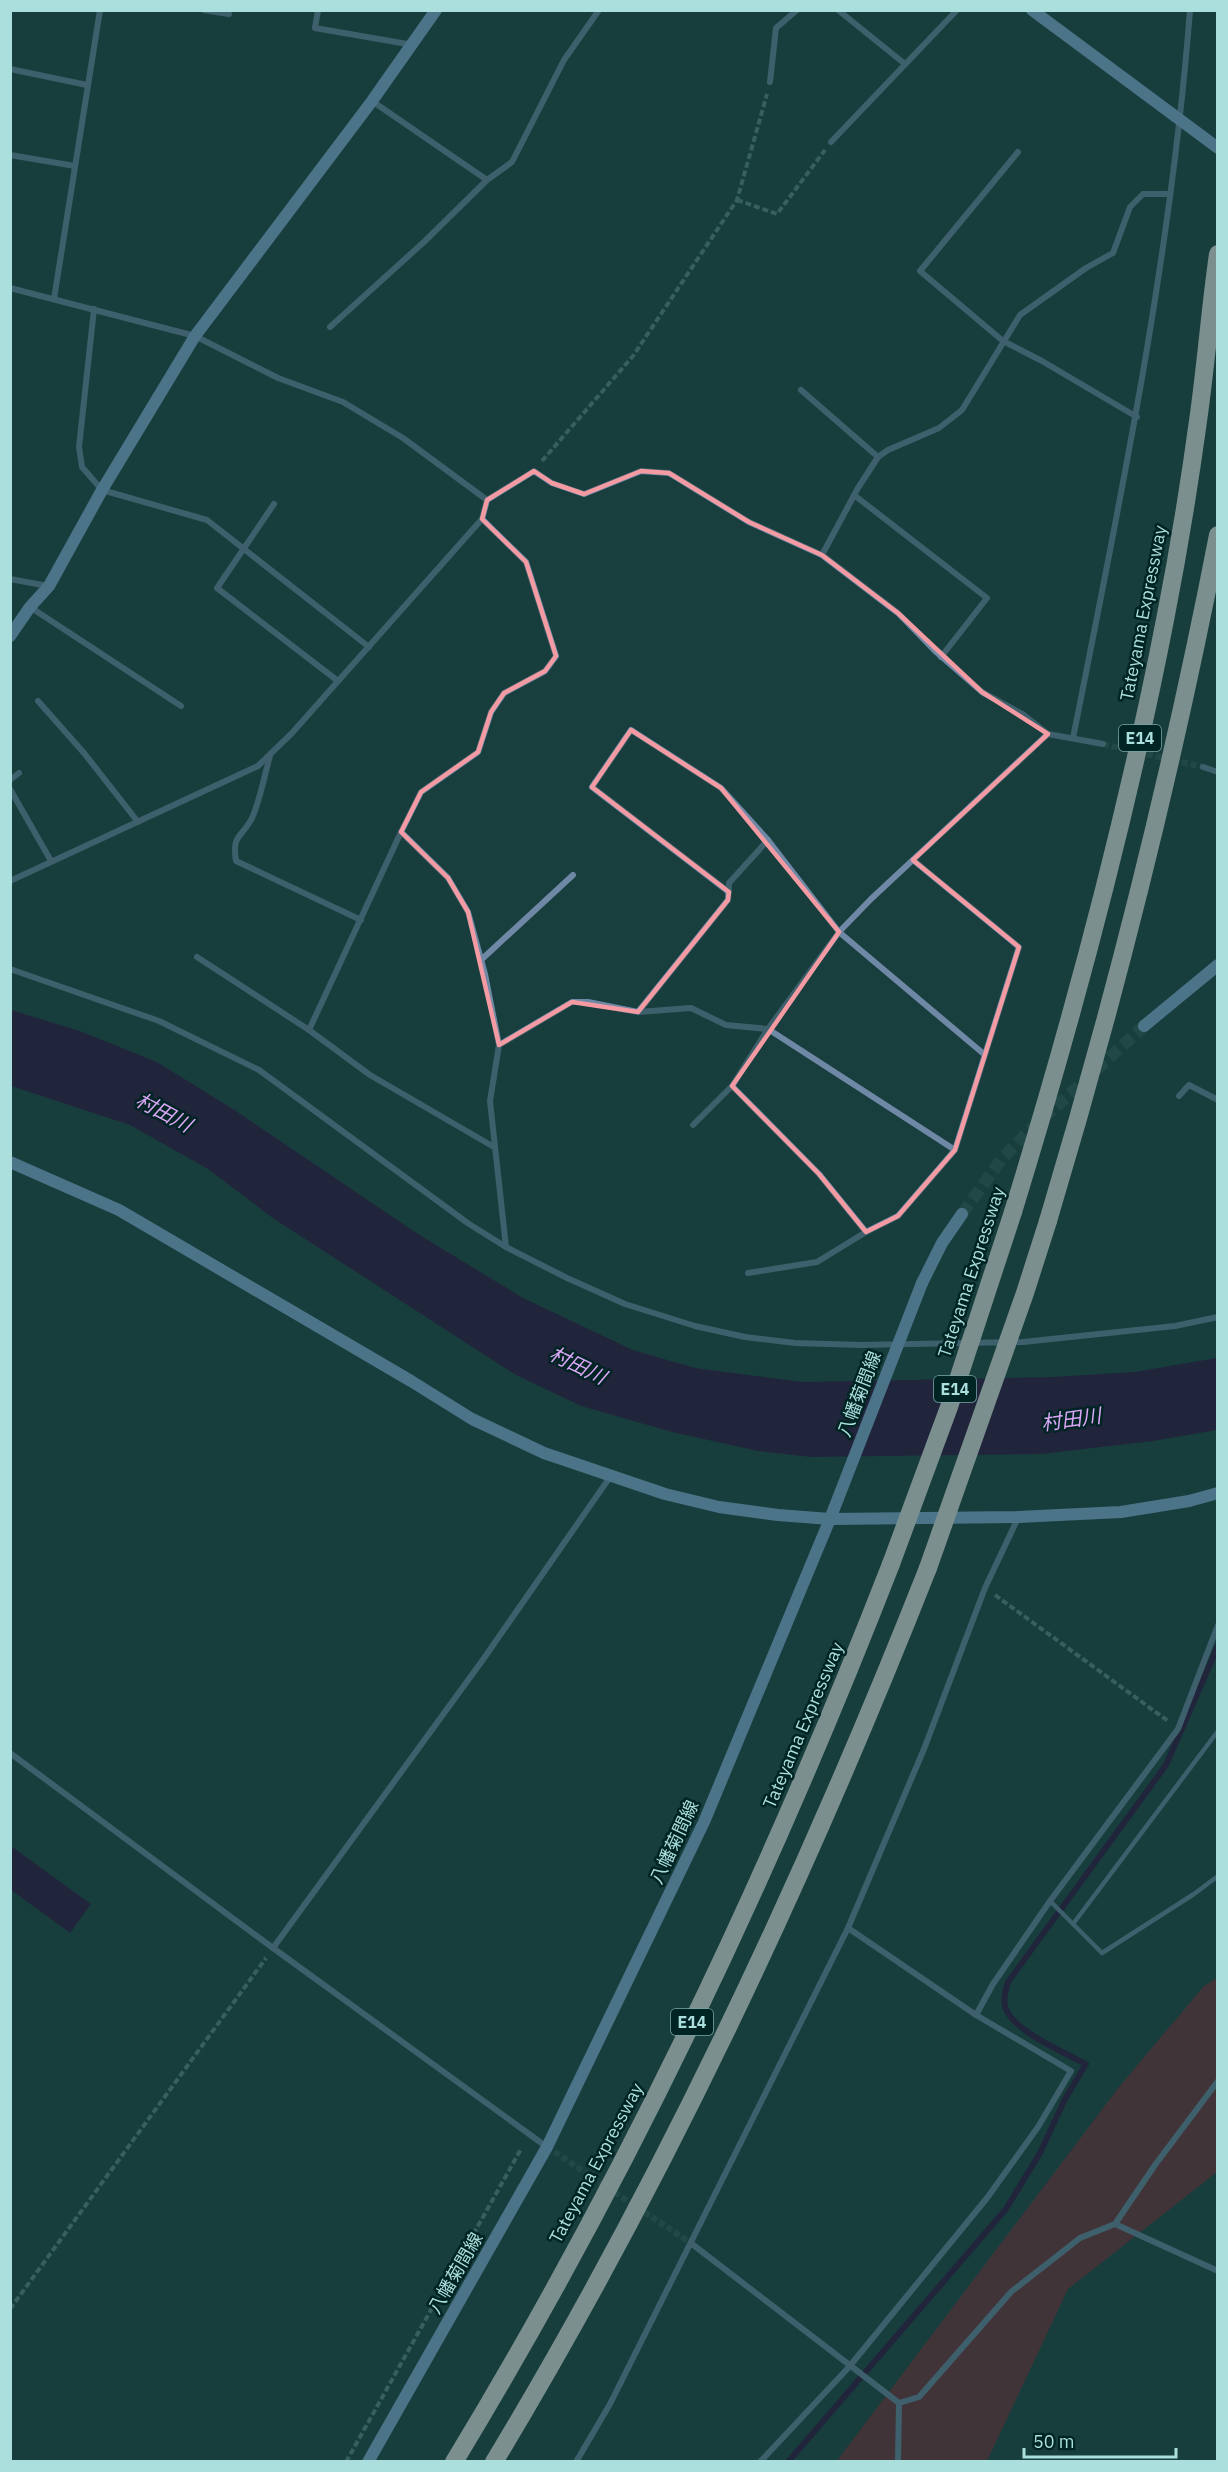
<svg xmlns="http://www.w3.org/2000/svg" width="1228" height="2472" font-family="'IBM Plex Sans','Noto Sans JP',sans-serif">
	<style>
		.green { fill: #722834 }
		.water { fill: #2d083d }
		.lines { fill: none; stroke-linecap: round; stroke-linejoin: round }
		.stream { stroke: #2d083d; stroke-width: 6 }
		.street-tunnel { stroke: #2e5655; stroke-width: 6; stroke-dasharray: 6 3; stroke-linecap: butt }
		.secondary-tunnel { stroke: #2e5655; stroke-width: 12; stroke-dasharray: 12 6; stroke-linecap: butt }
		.path { stroke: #5b8786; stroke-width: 4; stroke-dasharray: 6 3; stroke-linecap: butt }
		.lane { stroke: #6e88a6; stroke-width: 4.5 }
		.street { stroke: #6e88a6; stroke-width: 6 }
		.secondary { stroke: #8bb5e6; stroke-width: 12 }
		.highway { stroke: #f2f2f2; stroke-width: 18 }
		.secondary-bridge { stroke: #8bb5e6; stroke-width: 12 }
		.highway-bridge { stroke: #f2f2f2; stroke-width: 18 }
		.marked { fill: none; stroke: #f49aa3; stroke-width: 4.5; stroke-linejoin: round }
		.labels { text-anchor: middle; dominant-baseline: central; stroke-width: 5; stroke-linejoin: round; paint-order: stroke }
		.shield { fill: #002424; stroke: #78a7a6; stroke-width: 1.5 }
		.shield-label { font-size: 16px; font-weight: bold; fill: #abdfdd }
		.street-label { font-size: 18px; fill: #abdfdd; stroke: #002424 }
		.water-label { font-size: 20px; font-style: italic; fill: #dba7f7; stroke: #002424 }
	</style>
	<rect width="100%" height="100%" fill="#183e3d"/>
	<polygon class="green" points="1217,1978 1217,2172 1068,2289 987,2461 836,2462 1119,2087 1204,1986"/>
	<g class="water">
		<polygon points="11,1010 80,1031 157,1062 236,1111 418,1234 523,1298 633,1350 695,1368 803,1382 1052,1377 1134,1372 1217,1358 1217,1430 1153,1441 1041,1454 811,1457 758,1451 672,1432 581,1406 516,1375 274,1219 208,1169 130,1125 11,1086"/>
		<polygon points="11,1846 91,1904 70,1933 11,1890"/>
	</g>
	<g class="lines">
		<path class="stream" d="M788,2462L1006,2209L1040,2153L1065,2099L1086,2064C1065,2053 1014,2031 1006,2009C1002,2001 1006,1990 1008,1982L1166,1765L1218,1646"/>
		<g class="street-tunnel">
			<polyline points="1103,744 1203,767"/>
			<polyline points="547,2147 692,2244"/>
		</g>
		<polyline class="secondary-tunnel" points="962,1214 1001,1160 1027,1133 1144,1026"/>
		<g class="path">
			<polyline points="737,200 777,214 825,150"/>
			<polyline points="542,461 633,356 737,200 767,94"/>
			<polyline points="995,1595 1168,1721"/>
			<polyline points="10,2309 266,1958"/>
			<polyline points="346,2462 521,2149"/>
		</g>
		<g class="lane">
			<polyline points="1050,1901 1102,1953 1194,1894 1218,1876"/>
			<polyline points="1073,1924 1218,1731"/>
		</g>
		<g class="street">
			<polyline points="204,10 229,14"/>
			<polyline points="318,10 315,28 413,45"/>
			<polyline points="838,10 905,64"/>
			<polyline points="10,69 87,85"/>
			<polyline points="770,82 776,28 797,10"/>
			<polyline points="372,101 487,180"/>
			<polyline points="831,142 957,10"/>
			<polyline points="1018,152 920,271 1003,341 1042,361 1137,417"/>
			<polyline points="10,155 75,166"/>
			<polyline points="10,288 195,336 278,378 343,402 403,438 487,500"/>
			<polyline points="54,299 100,10"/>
			<polyline points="94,309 79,447 82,467 102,490 207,520 369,647"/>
			<polyline points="330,327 425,241 487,180 512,162 564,60 599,10"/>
			<polyline points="801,390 878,457"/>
			<polyline points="854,495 987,598 941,657"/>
			<polyline points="274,504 217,588 338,681"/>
			<polyline points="822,555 858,488 878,457 888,450 939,428 962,410 1020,315 1086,268 1113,253 1130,207 1143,194 1169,194"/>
			<polyline points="10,579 48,586"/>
			<polyline points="30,607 181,706"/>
			<polyline points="38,701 84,753 138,822"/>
			<path d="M1073,738C1121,497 1171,256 1190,10"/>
			<path d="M270,756C265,773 259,805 251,820C240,839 232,835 236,861L361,920"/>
			<polyline points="1203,767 1218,772"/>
			<polyline points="10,780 19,773"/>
			<polyline points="10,789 51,861"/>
			<polyline points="401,832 448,878 468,912 485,974 499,1045 490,1101 506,1247"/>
			<polyline points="10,881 258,766 292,733 482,519 487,500 534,471 552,483 584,494 641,471 669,473 749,522 822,555 898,613 935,651 982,692 1024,715 1048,734 1103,744"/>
			<polyline points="729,892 592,787 631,730 721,788 768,840 839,932 985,1055"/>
			<polyline points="197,957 309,1030 370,1075 494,1147"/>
			<polyline points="481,960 573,875"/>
			<polyline points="10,969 159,1021 259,1070 469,1224 506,1247 567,1278 625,1304 695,1326 745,1337 795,1343 861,1345 1023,1342 1175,1326 1218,1317"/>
			<polyline points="638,1012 728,900 729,883 768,840"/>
			<polyline points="309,1030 401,832 421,792 478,752 491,712 504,693 545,671 556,656 526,562 482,519"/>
			<polyline points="499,1045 572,1002 588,1002 638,1012 691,1008 726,1025 768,1029 839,932 871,899 1048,734"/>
			<polyline points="732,1086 819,1174 866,1232"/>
			<polyline points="1179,1096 1189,1085 1218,1100"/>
			<polyline points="693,1125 732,1086 768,1029 955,1150"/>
			<polyline points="748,1273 817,1262 866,1232 898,1216 955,1150 1019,947 913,860"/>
			<polyline points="10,1753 273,1948 547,2147"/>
			<polyline points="273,1948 482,1661 610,1477"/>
			<polyline points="976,2015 993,1984 1050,1901 1178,1729 1218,1625"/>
			<polyline points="1115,2224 1218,2271"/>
			<polyline points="692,2244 899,2403"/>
			<polyline points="899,2403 919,2397 1011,2292 1080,2238 1115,2224 1155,2165 1218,2081"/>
			<polyline points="576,2462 610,2404 848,1928 924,1749 985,1588 1018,1518"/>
			<polyline points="760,2462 849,2367 987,2198 1038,2127 1071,2071 976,2015 848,1928"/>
			<polyline points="898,2462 899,2403"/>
		</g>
		<g class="secondary">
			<polyline points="1032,10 1218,148"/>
			<polyline points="10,636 30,607 49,586 102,490 195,336 372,101 436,10"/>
			<polyline points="1144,1026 1218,965"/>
			<polyline points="10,1162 119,1210 411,1381 472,1419 544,1453 665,1494 719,1507 778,1515 830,1519 1018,1517 1121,1512 1189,1501 1218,1493"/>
			<polyline points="922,1283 942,1243 962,1214"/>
			<polyline points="368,2462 547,2147 704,1822 830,1519"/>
		</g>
		<g class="highway">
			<path d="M1013,1212C1073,1017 1126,820 1165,620C1178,554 1189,487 1198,421C1206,365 1210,310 1218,254"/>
			<path d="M1048,1221C1116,995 1173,767 1218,535"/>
			<path d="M454,2462C627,2177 770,1875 891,1564"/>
			<path d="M494,2462C666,2177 806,1877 928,1568"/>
		</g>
		<polyline class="secondary-bridge" points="830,1519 922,1283"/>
		<g class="highway-bridge">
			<polyline points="891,1564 949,1407 1013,1212"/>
			<polyline points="928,1568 1025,1293 1048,1221"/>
		</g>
	</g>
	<path d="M0 0H1228V2472H0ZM534,471L552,483L584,494L641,471L669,473L749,522L822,555L898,613L982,692L1048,734L913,860L1019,947L955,1150L898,1216L866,1232L819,1174L732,1086L839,932L721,788L631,730L592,787L729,892L728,900L638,1012L572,1002L499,1045L468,912L448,878L401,832L421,792L478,752L491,712L504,693L545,671L556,656L526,562L482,519L487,500Z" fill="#183e3d" fill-opacity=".55" fill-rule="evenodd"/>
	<path class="marked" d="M534,471L552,483L584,494L641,471L669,473L749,522L822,555L898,613L982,692L1048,734L913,860L1019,947L955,1150L898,1216L866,1232L819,1174L732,1086L839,932L721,788L631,730L592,787L729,892L728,900L638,1012L572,1002L499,1045L468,912L448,878L401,832L421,792L478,752L491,712L504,693L545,671L556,656L526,562L482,519L487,500Z"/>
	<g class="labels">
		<g class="shield">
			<rect x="1119" y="725" width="42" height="26" rx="4.5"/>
			<rect x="934" y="1376" width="42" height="26" rx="4.5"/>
			<rect x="671" y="2009" width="42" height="26" rx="4.5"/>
		</g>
		<g class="shield-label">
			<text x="1140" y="738">E14</text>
			<text x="955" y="1389">E14</text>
			<text x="692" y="2022">E14</text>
		</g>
		<g class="street-label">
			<text transform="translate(1143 613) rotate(-79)">Tateyama Expressway</text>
			<text transform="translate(971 1272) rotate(-72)">Tateyama Expressway</text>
			<text transform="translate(859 1394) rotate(-69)">八幡菊間線</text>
			<text transform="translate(803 1725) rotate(-67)">Tateyama Expressway</text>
			<text transform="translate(674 1842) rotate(-65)">八幡菊間線</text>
			<text transform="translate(596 2163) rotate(-62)">Tateyama Expressway</text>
			<text transform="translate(455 2273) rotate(-60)">八幡菊間線</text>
		</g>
		<g class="water-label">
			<text transform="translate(164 1112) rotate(28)">村田川</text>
			<text transform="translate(578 1365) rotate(26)">村田川</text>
			<text transform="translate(1071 1419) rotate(-8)">村田川</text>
		</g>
	</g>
	<rect width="1228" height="2472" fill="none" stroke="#abdfdd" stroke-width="24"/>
	<path d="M1024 2448v9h152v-9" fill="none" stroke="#abdfdd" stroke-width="3"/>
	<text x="1033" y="2448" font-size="18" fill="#abdfdd" stroke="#002424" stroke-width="4.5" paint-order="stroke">50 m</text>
</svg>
